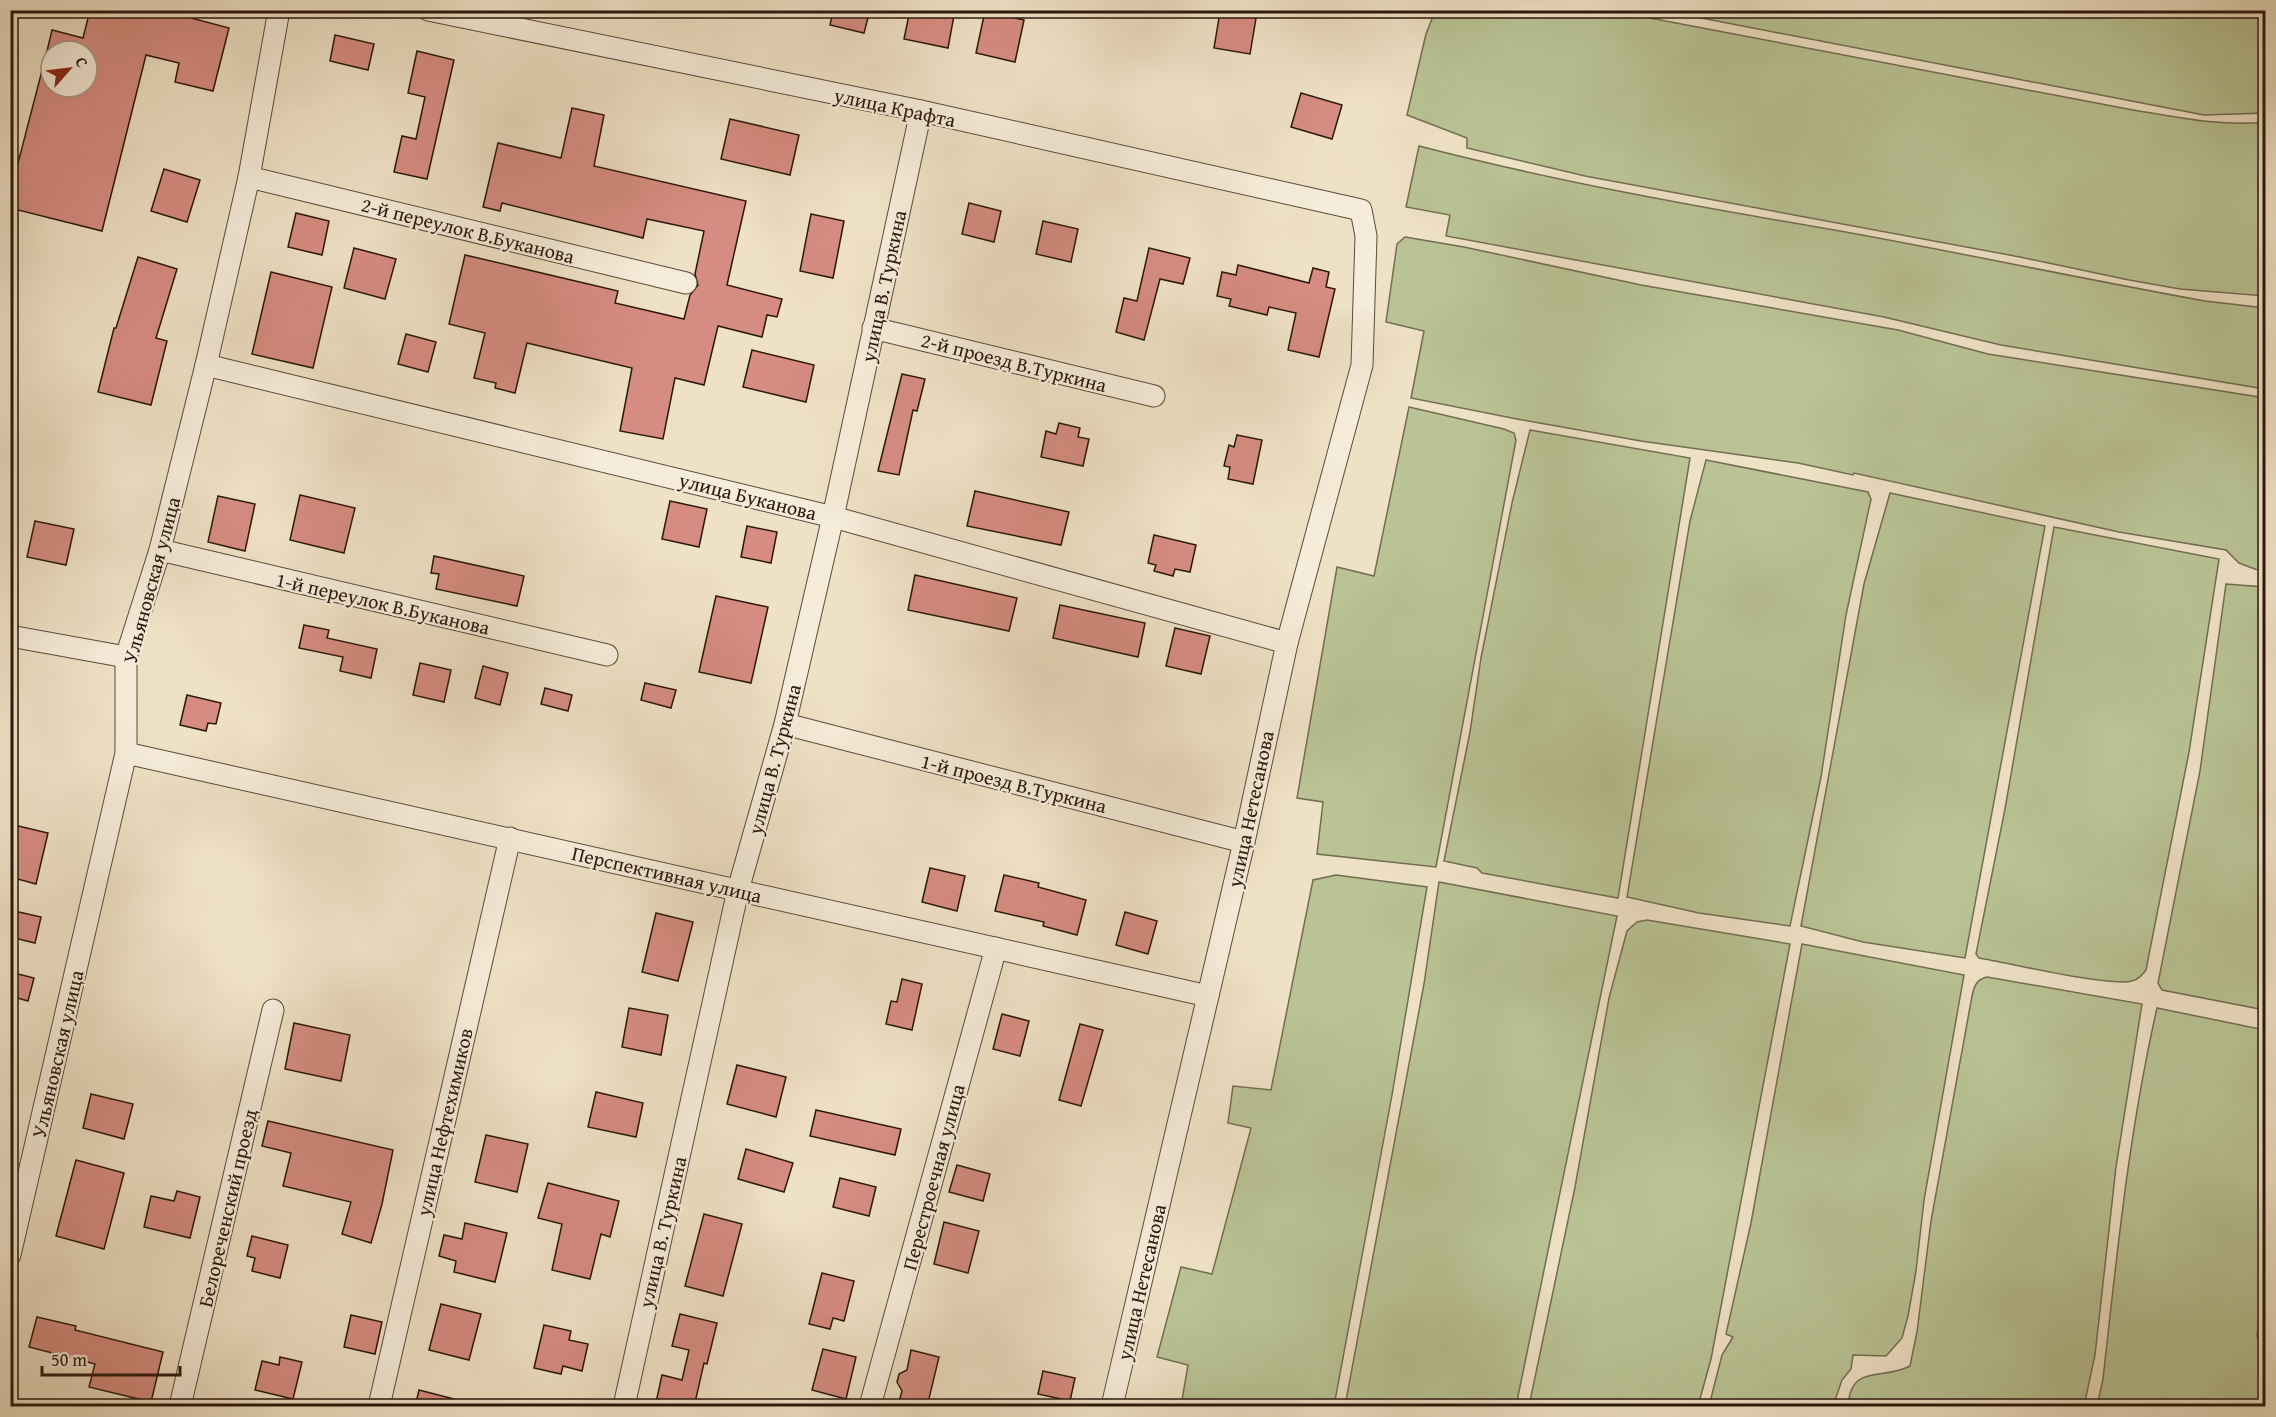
<svg xmlns="http://www.w3.org/2000/svg" width="2276" height="1417" font-family="'Gentium Book Plus',serif">
	<style>
		.green { fill: #b9c395; stroke: #726d51; stroke-width: 1.5 }
		.building { fill: #d68c81; stroke: #2a170d; stroke-width: 1.5 }
		.lines { fill: none; stroke-linecap: round; stroke-linejoin: round }
		.minor-casing { stroke: #5b4a3b; stroke-width: 23 }
		.minor { stroke: #f5ecd9; stroke-width: 21 }
		.labels { text-anchor: middle; dominant-baseline: central; stroke-width: 4.5; stroke-linejoin: round; paint-order: stroke }
		.street-label { font-size: 20px; fill: #2a170d; stroke: #f5ecd9 }
	</style>
	<rect width="100%" height="100%" fill="#efe1c5"/>
	<filter id="stains"><feTurbulence type="fractalNoise" baseFrequency=".00333" numOctaves="4"/><feColorMatrix values="0 0 0 0 .2 0 0 0 0 .09 0 0 0 0 .02 0 0 0 .5 -.17"/></filter>
	<radialGradient id="worn" r=".72"><stop offset=".6" stop-color="#630" stop-opacity="0"/><stop offset="1" stop-color="#630" stop-opacity=".3"/></radialGradient>
	<g class="green">
		<path d="M1613,11L2133,110C2178,117 2220,127 2265,122V296L2180,289L2129,280L2020,257L1585,176L1467,148V138L1407,115L1426,34L1435,11Z"/>
		<polygon points="1665,11 2261,11 2266,32 2265,113 2204,115"/>
		<path d="M1419,146C1558,182 1699,207 1840,231C1962,253 2083,279 2205,301L2265,308V389L2001,345L1884,317L1446,236L1450,215L1406,207Z"/>
		<polygon points="1405,237 1464,247 1641,285 1898,330 1988,354 2265,398 2265,568 2260,571 2239,563 2226,550 2119,532 1854,473 1853,475 1798,463 1641,441 1517,419 1411,398 1424,331 1386,322 1397,244"/>
		<polygon points="1409,407 1504,429 1514,433 1516,440 1436,867 1317,854 1323,802 1297,798 1337,567 1374,576"/>
		<polygon points="1530,430 1690,458 1618,898 1482,873 1477,868 1444,861 1470,732 1481,658 1512,503"/>
		<polygon points="1706,460 1868,492 1871,499 1846,615 1821,777 1790,926 1699,913 1627,897 1690,521"/>
		<polygon points="1890,493 2045,526 1965,958 1863,942 1801,926 1864,584"/>
		<path d="M2054,527L2219,559L2189,752L2146,970C2142,975 2139,979 2132,981C2108,987 2010,963 1979,958L1976,954L2005,809Z"/>
		<polygon points="2226,584 2265,587 2265,1010 2162,990 2158,983 2200,771"/>
		<polygon points="1336,875 1427,887 1392,1095 1334,1406 1181,1406 1188,1365 1157,1357 1181,1267 1212,1274 1251,1128 1228,1123 1233,1086 1271,1090 1313,880"/>
		<polygon points="1439,882 1617,916 1516,1406 1345,1406 1424,984"/>
		<polygon points="1647,920 1790,944 1711,1359 1698,1406 1529,1406 1575,1187 1609,998 1627,931 1637,922"/>
		<polygon points="1802,944 1964,975 1924,1200 1916,1271 1908,1316 1902,1338 1886,1356 1853,1355 1851,1369 1842,1380 1833,1406 1709,1406 1722,1355 1733,1337 1726,1334 1751,1223"/>
		<path d="M1987,977L2142,1004L2116,1167L2095,1355L2084,1406H1848C1851,1363 1882,1381 1910,1366L1917,1332L1931,1221L1972,996C1974,986 1977,979 1987,977Z"/>
		<path d="M2157,1008L2265,1030L2266,1260L2257,1336L2265,1365V1406H2097L2103,1379C2117,1254 2129,1131 2157,1008Z"/>
	</g>
	<g class="building">
		<polygon points="90,10 193,10 191,18 229,28 213,91 175,82 179,63 146,55 102,231 10,208 10,194 46,55 51,56 51,87 87,87 87,51 47,51 52,30 83,38"/>
		<polygon points="833,10 870,10 864,33 830,25"/>
		<polygon points="910,10 955,10 948,48 904,39"/>
		<polygon points="985,11 1024,20 1015,62 976,53"/>
		<polygon points="1220,12 1256,18 1250,54 1214,48"/>
		<polygon points="335,35 374,44 368,70 330,61"/>
		<polygon points="417,51 454,60 427,179 394,172 402,136 416,139 425,97 408,93"/>
		<polygon points="1301,93 1342,105 1332,139 1291,127"/>
		<polygon points="572,108 604,115 594,166 746,201 727,285 782,299 777,317 767,315 762,337 718,326 704,385 675,378 663,439 620,431 632,368 527,343 515,393 495,388 496,383 474,378 485,333 449,324 465,255 618,291 615,303 684,319 690,295 698,285 695,274 704,231 647,219 643,238 502,203 500,211 483,207 498,143 561,158"/>
		<polygon points="730,119 799,135 790,175 721,159"/>
		<polygon points="164,169 200,180 187,222 151,211"/>
		<polygon points="969,203 1001,211 994,242 962,234"/>
		<polygon points="296,213 329,221 322,255 288,247"/>
		<polygon points="811,214 844,221 833,278 800,271"/>
		<polygon points="1043,221 1078,229 1071,262 1036,254"/>
		<polygon points="354,248 396,259 385,299 344,288"/>
		<polygon points="1149,248 1190,258 1183,284 1160,279 1144,340 1116,332 1124,298 1137,301"/>
		<polygon points="138,257 177,269 156,338 167,341 151,405 98,392 114,328 116,328"/>
		<polygon points="1238,265 1309,283 1313,268 1329,272 1326,287 1335,289 1319,357 1288,350 1296,313 1269,307 1267,315 1229,306 1231,299 1217,296 1222,272 1236,275"/>
		<polygon points="271,272 332,287 313,368 252,354"/>
		<polygon points="406,334 436,342 428,372 398,364"/>
		<polygon points="752,350 814,365 806,402 743,387"/>
		<polygon points="902,374 925,379 917,411 913,410 899,475 878,471"/>
		<polygon points="1059,423 1080,428 1078,437 1089,439 1083,466 1041,457 1046,431 1056,434"/>
		<polygon points="1237,435 1262,440 1253,484 1228,479 1230,467 1224,466 1229,445 1234,447"/>
		<polygon points="975,491 1069,512 1061,545 967,526"/>
		<polygon points="300,495 355,508 344,553 290,540"/>
		<polygon points="218,496 255,504 245,551 208,542"/>
		<polygon points="670,501 707,509 699,547 662,539"/>
		<polygon points="35,521 74,529 66,565 27,557"/>
		<polygon points="747,526 777,532 771,563 741,557"/>
		<polygon points="1154,535 1196,545 1190,572 1175,569 1173,576 1154,571 1156,565 1148,563"/>
		<polygon points="434,556 524,576 517,606 436,589 439,574 431,573"/>
		<polygon points="915,575 1017,598 1009,631 908,610"/>
		<polygon points="716,596 768,607 751,683 699,672"/>
		<polygon points="1060,605 1145,623 1138,657 1053,638"/>
		<polygon points="304,625 329,630 327,638 377,649 371,678 340,671 343,657 299,648"/>
		<polygon points="1175,628 1210,636 1201,674 1166,666"/>
		<polygon points="420,663 451,670 444,702 413,695"/>
		<polygon points="483,666 508,673 500,705 475,698"/>
		<polygon points="645,683 676,690 671,708 641,700"/>
		<polygon points="545,688 572,695 568,711 541,704"/>
		<polygon points="187,695 221,703 216,724 208,723 206,731 180,725"/>
		<polygon points="10,824 48,833 36,884 10,877"/>
		<polygon points="930,868 965,876 957,911 922,902"/>
		<polygon points="1004,875 1039,883 1038,887 1086,900 1077,935 1043,926 1044,922 995,911"/>
		<polygon points="10,910 41,917 35,943 10,937"/>
		<polygon points="1125,912 1157,921 1148,954 1116,945"/>
		<polygon points="656,913 693,922 678,981 642,972"/>
		<polygon points="10,972 34,978 28,1001 10,996"/>
		<polygon points="902,979 922,984 912,1030 886,1024 891,1001 897,1002"/>
		<polygon points="629,1008 668,1015 661,1055 622,1047"/>
		<polygon points="1002,1014 1029,1021 1020,1056 993,1049"/>
		<polygon points="294,1023 350,1035 341,1081 285,1069"/>
		<polygon points="1080,1024 1103,1030 1081,1106 1059,1100"/>
		<polygon points="737,1065 786,1077 776,1117 727,1104"/>
		<polygon points="596,1092 643,1103 636,1137 588,1127"/>
		<polygon points="91,1094 133,1104 124,1139 83,1128"/>
		<polygon points="816,1110 901,1129 895,1155 810,1136"/>
		<polygon points="268,1121 393,1150 382,1204 371,1243 342,1234 351,1202 283,1186 291,1153 262,1146"/>
		<polygon points="486,1135 528,1144 517,1192 475,1182"/>
		<polygon points="746,1149 793,1163 784,1192 738,1179"/>
		<polygon points="76,1160 124,1173 104,1249 56,1236"/>
		<polygon points="957,1165 990,1174 983,1201 949,1192"/>
		<polygon points="840,1178 876,1187 869,1216 833,1207"/>
		<polygon points="548,1183 619,1201 610,1237 601,1234 590,1279 552,1270 562,1224 538,1218"/>
		<polygon points="177,1191 200,1197 190,1238 144,1227 151,1196 174,1201"/>
		<polygon points="704,1214 742,1224 723,1296 685,1286"/>
		<polygon points="944,1222 979,1231 968,1273 934,1264"/>
		<polygon points="465,1223 507,1233 495,1282 454,1272 456,1261 439,1256 444,1235 462,1239"/>
		<polygon points="252,1236 288,1245 280,1278 252,1271 255,1258 247,1256"/>
		<polygon points="822,1273 854,1281 844,1321 833,1318 830,1329 809,1324"/>
		<polygon points="441,1304 481,1314 469,1360 429,1350"/>
		<polygon points="680,1314 717,1323 707,1364 704,1363 694,1407 655,1407 662,1375 682,1380 689,1350 672,1346"/>
		<polygon points="351,1315 382,1322 375,1354 344,1347"/>
		<polygon points="37,1317 76,1326 75,1330 163,1352 151,1402 89,1387 95,1364 29,1347"/>
		<polygon points="544,1325 571,1331 569,1340 588,1344 582,1371 563,1366 561,1374 534,1368"/>
		<polygon points="823,1349 856,1357 846,1399 812,1390"/>
		<polygon points="911,1350 939,1357 927,1407 899,1402 902,1391 897,1382 899,1374 907,1370"/>
		<polygon points="280,1357 302,1362 293,1399 255,1390 262,1361 279,1365"/>
		<polygon points="1043,1371 1075,1378 1070,1401 1038,1394"/>
		<polygon points="419,1390 462,1401 462,1407 415,1407"/>
	</g>
	<g class="lines">
		<defs>
			<g id="minor">
				<polyline points="428,10 921,111 1361,210 1366,236 1362,365 1287,643 1244,842 1112,1406"/>
				<polyline points="249,177 686,283"/>
				<polyline points="873,328 1154,396"/>
				<polyline points="206,365 833,517 1287,643"/>
				<polyline points="160,550 607,655"/>
				<polyline points="10,636 126,657"/>
				<polyline points="785,724 1244,842"/>
				<polyline points="126,753 1208,996"/>
				<polyline points="10,1255 126,753 126,657 160,550 206,365 249,177 279,10"/>
				<polyline points="180,1406 273,1010"/>
				<polyline points="379,1406 510,838"/>
				<polyline points="624,1406 738,890 785,724 833,517 921,111"/>
				<polyline points="870,1406 996,948"/>
			</g>
		</defs>
		<use href="#minor" class="minor-casing"/>
		<use href="#minor" class="minor"/>
	</g>
	<g class="labels">
		<g class="street-label">
			<text transform="translate(895 107) rotate(12)">улица Крафта</text>
			<text transform="translate(468 230) rotate(14)">2-й переулок В.Буканова</text>
			<text transform="translate(883 286) rotate(-78)">улица В. Туркина</text>
			<text transform="translate(1014 362) rotate(14)">2-й проезд В.Туркина</text>
			<text transform="translate(748 496) rotate(14)">улица Буканова</text>
			<text transform="translate(151 580) rotate(-75)">Ульяновская улица</text>
			<text transform="translate(383 603) rotate(13)">1-й переулок В.Буканова</text>
			<text transform="translate(774 759) rotate(-75)">улица В. Туркина</text>
			<text transform="translate(1014 783) rotate(14)">1-й проезд В.Туркина</text>
			<text transform="translate(1250 809) rotate(-78)">улица Нетесанова</text>
			<text transform="translate(667 874) rotate(13)">Перспективная улица</text>
			<text transform="translate(57 1054) rotate(-77)">Ульяновская улица</text>
			<text transform="translate(444 1122) rotate(-77)">улица Нефтехимиков</text>
			<text transform="translate(933 1177) rotate(-75)">Перестроечная улица</text>
			<text transform="translate(227 1208) rotate(-77)">Белореченский проезд</text>
			<text transform="translate(662 1232) rotate(-77)">улица В. Туркина</text>
			<text transform="translate(1141 1282) rotate(-77)">улица Нетесанова</text>
		</g>
	</g>
	<rect width="2276" height="1417" fill="none" stroke="#efe1c5" stroke-width="36"/>
	<rect x="12" y="12" width="2252" height="1393" fill="none" stroke="#2a170d" stroke-width="3"/>
	<rect x="18" y="18" width="2240" height="1381" fill="none" stroke="#2a170d" stroke-width="1.5"/>
	<g transform="translate(69 69) rotate(62)"><circle r="28" fill="#f5ecd9" stroke="#a49787" stroke-width="1.5"/>
	<path d="M0-4.5L10 22L0 15L-10 22Z" fill="#8f2418"/>
	<text y="-9" font-size="16" font-weight="bold" text-anchor="middle" fill="#2a170d">С</text>
	</g>
	<path d="M42 1366v9h138v-9" fill="none" stroke="#2a170d" stroke-width="3"/>
	<text x="51" y="1366" font-size="18" fill="#2a170d" stroke="#f5ecd9" stroke-width="4.5" paint-order="stroke">50 m</text>
	<rect width="100%" height="100%" filter="url(#stains)"/>
	<rect width="100%" height="100%" fill="url(#worn)"/>
</svg>
